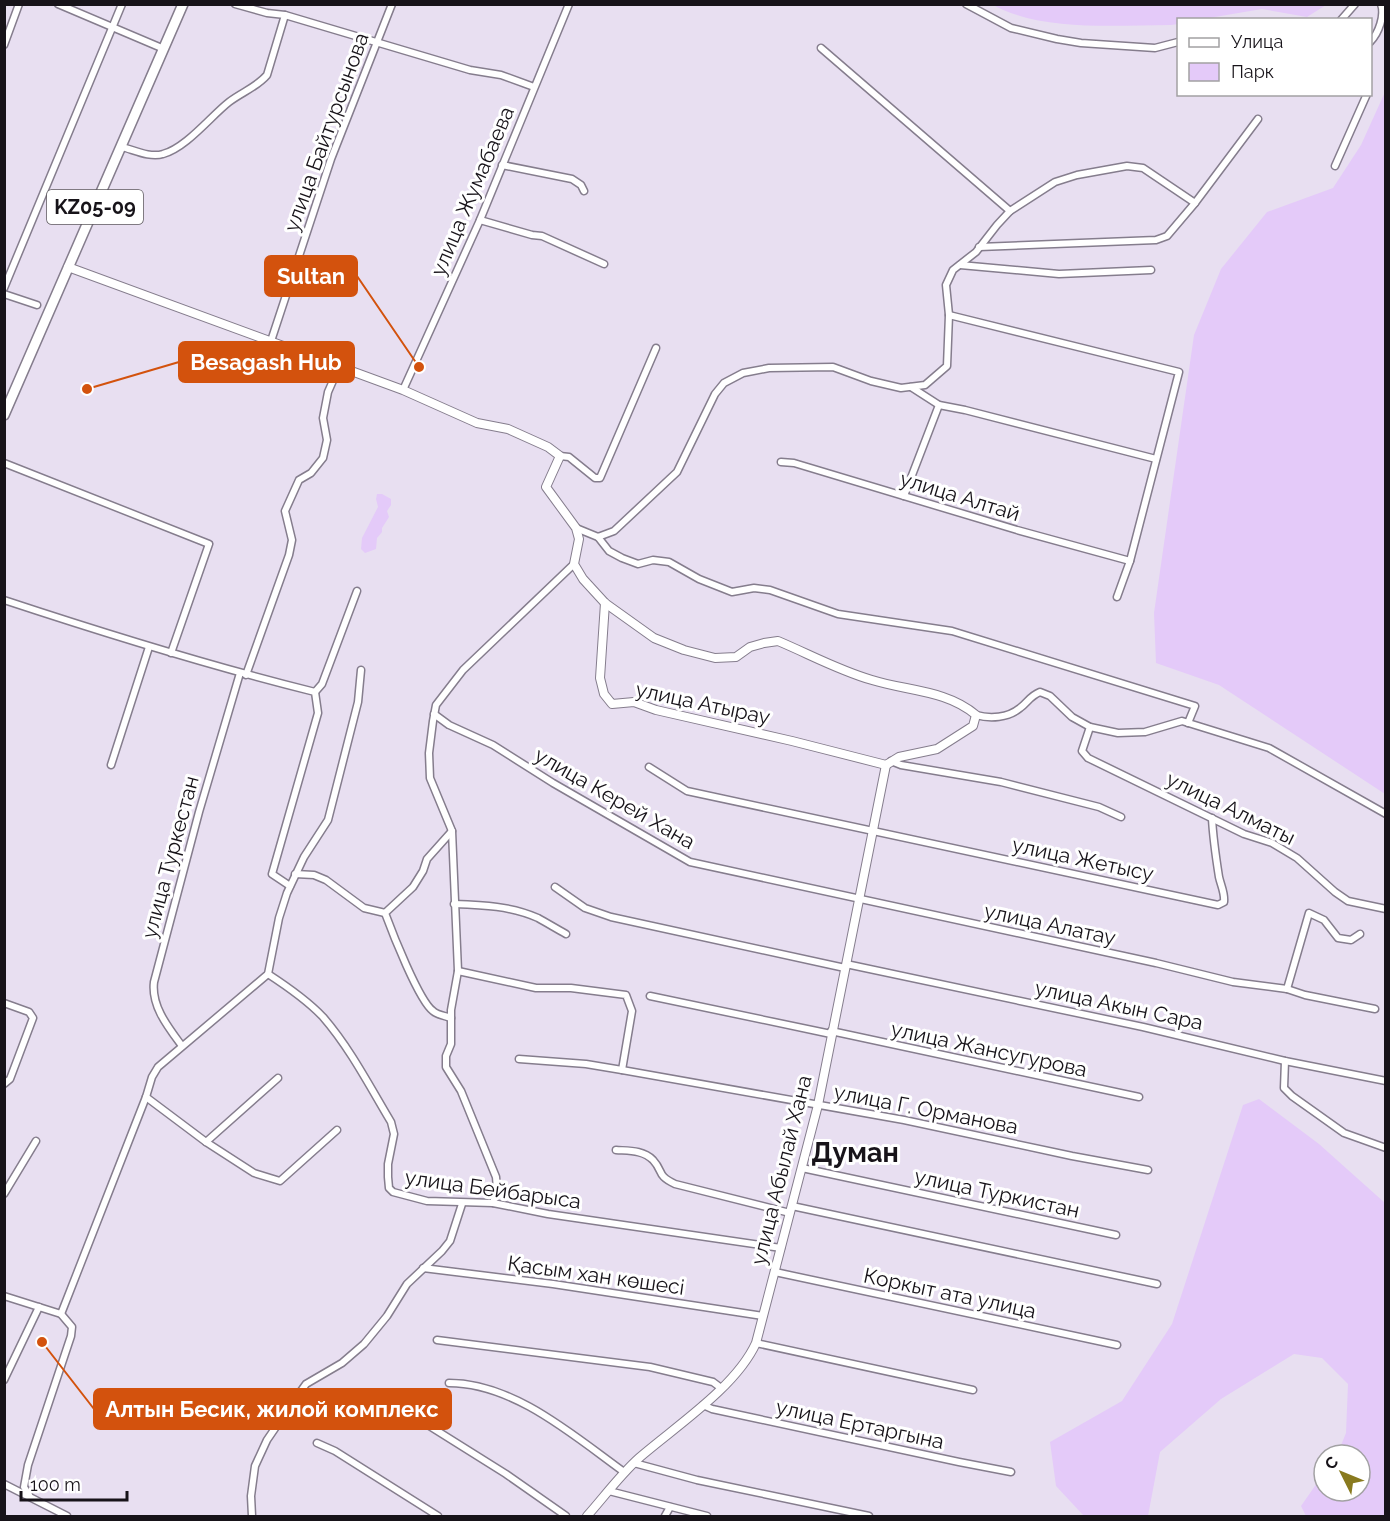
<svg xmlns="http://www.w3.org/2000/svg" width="1390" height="1521" font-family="Raleway,sans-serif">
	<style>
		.green { fill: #e4caf9 }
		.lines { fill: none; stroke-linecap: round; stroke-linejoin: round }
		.minor-casing { stroke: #857d8d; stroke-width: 9 }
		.tertiary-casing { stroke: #857d8d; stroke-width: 10 }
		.primary-casing { stroke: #857d8d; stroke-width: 12 }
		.minor { stroke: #fff; stroke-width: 6 }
		.tertiary { stroke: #fff; stroke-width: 8 }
		.primary { stroke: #fff; stroke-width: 9 }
		.labels { text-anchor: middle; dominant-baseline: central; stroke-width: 6; stroke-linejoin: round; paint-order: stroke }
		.shield { fill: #fff; stroke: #5d5a5e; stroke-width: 1.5 }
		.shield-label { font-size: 20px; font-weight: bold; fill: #171319 }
		.street-label { font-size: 21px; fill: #171319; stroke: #fff }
		.district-label { font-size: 27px; font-weight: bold; fill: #171319; stroke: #fff }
		.leader { fill: none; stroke: #d3520d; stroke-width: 2 }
		.callout-dot { fill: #d3520d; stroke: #fff; stroke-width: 2 }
		.callout { fill: #d3520d; stroke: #d3520d; stroke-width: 2 }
		.callout-label { font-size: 22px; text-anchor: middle; font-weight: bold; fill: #fff }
	</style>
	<rect width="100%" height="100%" fill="#e8dff1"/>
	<g class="green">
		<path d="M993,5H1326L1307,17L1262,9L1203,19L1178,20V24L1171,25C1115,25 1043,32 993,5Z"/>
		<polygon points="1385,92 1385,794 1219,685 1156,663 1154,613 1194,335 1221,269 1267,212 1333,188 1361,145"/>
		<polygon points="377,494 382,494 391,499 391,505 387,511 389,517 382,528 382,532 377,538 376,549 365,553 361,549 362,538 378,507 376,499"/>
		<polygon points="1259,1099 1319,1144 1385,1203 1385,1516 1306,1516 1301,1506 1324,1473 1324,1491 1360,1491 1360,1455 1337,1455 1346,1433 1348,1384 1322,1358 1294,1354 1221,1399 1160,1452 1148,1516 1084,1516 1056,1486 1050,1442 1122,1401 1172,1324 1243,1105"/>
	</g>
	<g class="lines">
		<defs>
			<g id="minor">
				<polyline points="58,4 164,49"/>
				<polyline points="235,4 267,13 285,15 470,70 501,75 534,87"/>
				<polyline points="966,4 1011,28 1057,39 1081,43 1155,48 1178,42"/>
				<polyline points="1341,20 1355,4"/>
				<path d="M1370,42C1379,33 1385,15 1381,4"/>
				<polyline points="4,45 19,4"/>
				<polyline points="821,48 1010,211"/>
				<path d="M122,147C134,150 150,158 163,154C186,148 211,116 229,102C242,92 257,87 267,75L285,15"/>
				<polyline points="502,165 572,179 581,185 584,191"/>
				<polyline points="1335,166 1367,94"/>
				<polyline points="480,220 532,235 542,236 604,264"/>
				<polyline points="979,247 1156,240 1167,236 1195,203"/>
				<polyline points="960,265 1059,274 1151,270"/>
				<polyline points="4,288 122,4"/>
				<polyline points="4,294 37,305"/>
				<polyline points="949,315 1179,372 1130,561 1117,597"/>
				<polyline points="271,341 331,159 392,4"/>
				<polyline points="911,387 939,405 965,410 1156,459"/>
				<polyline points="403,390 480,220 569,4"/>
				<polyline points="560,456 569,457 595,478 600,478 656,348"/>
				<polyline points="781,462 794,463 1017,530 1130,561"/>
				<polyline points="4,463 209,544 171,653"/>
				<polyline points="904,496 939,405"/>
				<polyline points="576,528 598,537 614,531 677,472 715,394 724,383 743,373 769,368 833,367 871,381 901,388 925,385 947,366 949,315 946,285 953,270 976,252 997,225 1010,211 1055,182 1077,175 1127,166 1143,168 1195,203 1258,119"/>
				<polyline points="598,537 609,551 622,558 638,564 653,560 669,562 699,579 732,592 754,588 770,590 838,614 952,631 1195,706 1188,723"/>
				<path d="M4,600C107,634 210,666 315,692L318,713L272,874L290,886"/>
				<polyline points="246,675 289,555 292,540 285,511 299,480 311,473 323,458 327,440 323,418 328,392 339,367"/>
				<polyline points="315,692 322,684 357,591"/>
				<polyline points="434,714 449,725 493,745 553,783 690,862 1156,963 1233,982 1287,989 1305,995 1375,1009"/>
				<path d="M976,715C990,719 1008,718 1020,708C1028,702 1030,696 1040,692L1050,696L1072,717L1090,727L1118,733L1145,732L1182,721L1269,748L1386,814"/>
				<polyline points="1090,727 1082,751 1088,758 1244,834 1272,843 1297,858 1335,892 1348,901 1386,909"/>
				<polyline points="891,761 901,765 1001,782 1099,807 1121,817"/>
				<polyline points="111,765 149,647"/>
				<path d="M649,767L687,791L1218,905L1224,902C1225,893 1221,886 1219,877C1216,858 1213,838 1212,818"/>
				<polyline points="295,874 314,875 326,880 364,908 385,913"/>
				<polyline points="555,887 585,908 611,917 845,968"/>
				<path d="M454,904C483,905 511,906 538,918C547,923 557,929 566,934"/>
				<polyline points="846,964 1143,1027 1285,1061 1386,1081"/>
				<polyline points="458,971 536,988 571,988 626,995 632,1011 622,1070"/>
				<path d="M268,974C288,987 307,1000 323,1017C350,1048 370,1087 391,1122L394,1134L388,1164V1177L389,1188L393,1192L427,1201L493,1203L548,1214L781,1248"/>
				<polyline points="1287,989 1309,913 1324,920 1338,938 1351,940 1360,934"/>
				<polyline points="650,996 831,1034"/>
				<polyline points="4,1003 29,1012 33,1018 10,1079 4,1084"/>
				<path d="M451,1018C446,1016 437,1015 433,1011C419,1001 392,932 385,913L413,887L423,871L427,859L452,831"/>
				<polyline points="831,1031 1139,1097"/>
				<path d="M182,1046C168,1027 151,1006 154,982L199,812L240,673"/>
				<polyline points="519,1059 586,1064 622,1070 904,1120 1072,1156 1148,1170"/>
				<polyline points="1285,1061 1284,1088 1292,1096 1344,1133 1386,1148"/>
				<polyline points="146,1097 206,1142 254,1173 280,1181 337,1130"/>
				<polyline points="206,1142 278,1078"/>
				<path d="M616,1150C629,1151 643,1150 653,1160C664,1172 656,1175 675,1184L790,1213"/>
				<polyline points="802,1168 1116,1235"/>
				<polyline points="4,1194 36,1141"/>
				<polyline points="493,1203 497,1189 496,1177 461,1091 446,1067 446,1056 451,1044 451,1010 458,971 452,831 430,778 429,753 433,721 436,705 463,670 574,564"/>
				<polyline points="792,1206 1157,1284"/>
				<polyline points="423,1268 553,1284 763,1316"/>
				<polyline points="775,1272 1117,1345"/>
				<polyline points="4,1296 61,1314 72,1327 71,1336 28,1465 24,1487 29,1495"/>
				<polyline points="61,1314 146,1097 152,1077 158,1067 268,974 279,918 287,893 304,857 328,820 358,702 361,670"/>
				<polyline points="437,1340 650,1367 713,1382 721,1388"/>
				<polyline points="756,1343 973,1390"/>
				<polyline points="4,1380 39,1307"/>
				<path d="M449,1383C514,1383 574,1436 624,1472"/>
				<polyline points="388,1400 506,1474 566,1516"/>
				<polyline points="703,1405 712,1409 959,1462 1011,1472"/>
				<polyline points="317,1443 335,1451 438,1516"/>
				<polyline points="634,1463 697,1480 869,1516"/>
				<polyline points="4,1484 67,1516"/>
				<polyline points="609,1491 707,1516"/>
				<polyline points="252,1516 251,1496 255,1466 267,1440 293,1402 306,1384 342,1363 364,1344 387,1316 407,1284 442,1251 450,1241 462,1204"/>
				<polyline points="665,1516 670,1507"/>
			</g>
			<g id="tertiary">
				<path d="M68,267L403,390L477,423L508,429L548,447L560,456L546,487L576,528L579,539L574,564L583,579L605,603L654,638L684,650L715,658L736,657L750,647L764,643L778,641C809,654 840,671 872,680C907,691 947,690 976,715L973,726L937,749L899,757L886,765"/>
				<polyline points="605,603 600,678 604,694 612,704 634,702 656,710 792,741 886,765"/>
				<path d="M587,1516C604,1497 620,1475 639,1458C676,1426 736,1387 756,1343L818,1105L886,765"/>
			</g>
			<polyline id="primary" points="4,415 183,4"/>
		</defs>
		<use href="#minor" class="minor-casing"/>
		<use href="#tertiary" class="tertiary-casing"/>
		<use href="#primary" class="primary-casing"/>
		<use href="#minor" class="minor"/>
		<use href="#tertiary" class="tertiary"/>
		<use href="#primary" class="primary"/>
	</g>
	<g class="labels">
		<rect class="shield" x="47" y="190" width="96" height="34" rx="4.5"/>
		<g class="shield-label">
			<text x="95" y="207">KZ05-09</text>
		</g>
		<g class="street-label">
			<text transform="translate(326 132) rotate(-70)">улица Байтурсынова</text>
			<text transform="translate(472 191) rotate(-67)">улица Жумабаева</text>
			<text transform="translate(960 496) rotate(17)">улица Алтай</text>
			<text transform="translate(703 703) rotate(12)">улица Атырау</text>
			<text transform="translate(615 798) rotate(30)">улица Керей Хана</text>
			<text transform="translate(1231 808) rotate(26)">улица Алматы</text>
			<text transform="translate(170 857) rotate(-75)">улица Туркестан</text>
			<text transform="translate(1083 859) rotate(12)">улица Жетысу</text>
			<text transform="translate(1050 924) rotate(12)">улица Алатау</text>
			<text transform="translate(1119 1005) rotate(12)">улица Акын Сара</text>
			<text transform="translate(989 1049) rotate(12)">улица Жансугурова</text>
			<text transform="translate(926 1109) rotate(11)">улица Г. Орманова</text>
			<text transform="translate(781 1170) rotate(-76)">улица Абылай Хана</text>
			<text transform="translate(493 1189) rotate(8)">улица Бейбарыса</text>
			<text transform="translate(997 1193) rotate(12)">улица Туркистан</text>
			<text transform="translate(596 1275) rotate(8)">Қасым хан көшесі</text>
			<text transform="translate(950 1293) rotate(12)">Коркыт ата улица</text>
			<text transform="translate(860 1424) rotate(12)">улица Ертаргына</text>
		</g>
		<g class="district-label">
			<text x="855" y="1152">Думан</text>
		</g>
	</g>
	<path class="leader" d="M419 367L357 276M87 389L179 362M42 1342L94 1409"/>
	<g class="callout-dot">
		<circle cx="419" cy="367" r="6"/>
		<circle cx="87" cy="389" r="6"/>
		<circle cx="42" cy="1342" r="6"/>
	</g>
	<g class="callout">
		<rect x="265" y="256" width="92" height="40" rx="6"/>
		<rect x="179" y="342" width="175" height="40" rx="6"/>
		<rect x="94" y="1389" width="357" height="40" rx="6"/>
	</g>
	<g class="callout-label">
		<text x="311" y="284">Sultan</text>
		<text x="266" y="370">Besagash Hub</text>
		<text x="272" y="1417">Алтын Бесик, жилой комплекс</text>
	</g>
	<rect width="1390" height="1521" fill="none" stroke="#171319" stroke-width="12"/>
	<rect x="1177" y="18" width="195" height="78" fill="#ffffff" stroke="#a2a1a3" stroke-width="1.5"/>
	<rect x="1189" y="38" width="30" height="9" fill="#ffffff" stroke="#a2a1a3" stroke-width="1.5"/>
	<text x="1231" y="48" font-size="18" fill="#171319">Улица</text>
	<rect x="1189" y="63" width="30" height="18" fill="#e4caf9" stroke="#a2a1a3" stroke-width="1.5"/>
	<text x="1231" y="78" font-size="18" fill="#171319">Парк</text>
	<g transform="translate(1342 1473) rotate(313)"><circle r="28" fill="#ffffff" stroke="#a2a1a3" stroke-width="1.5"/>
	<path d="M0-4.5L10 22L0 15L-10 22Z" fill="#897a1f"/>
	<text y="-9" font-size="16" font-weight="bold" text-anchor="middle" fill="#171319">С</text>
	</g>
	<path d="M21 1491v9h106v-9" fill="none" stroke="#171319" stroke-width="3"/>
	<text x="30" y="1491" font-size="18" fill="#171319" stroke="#ffffff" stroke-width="4.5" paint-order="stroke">100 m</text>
</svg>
